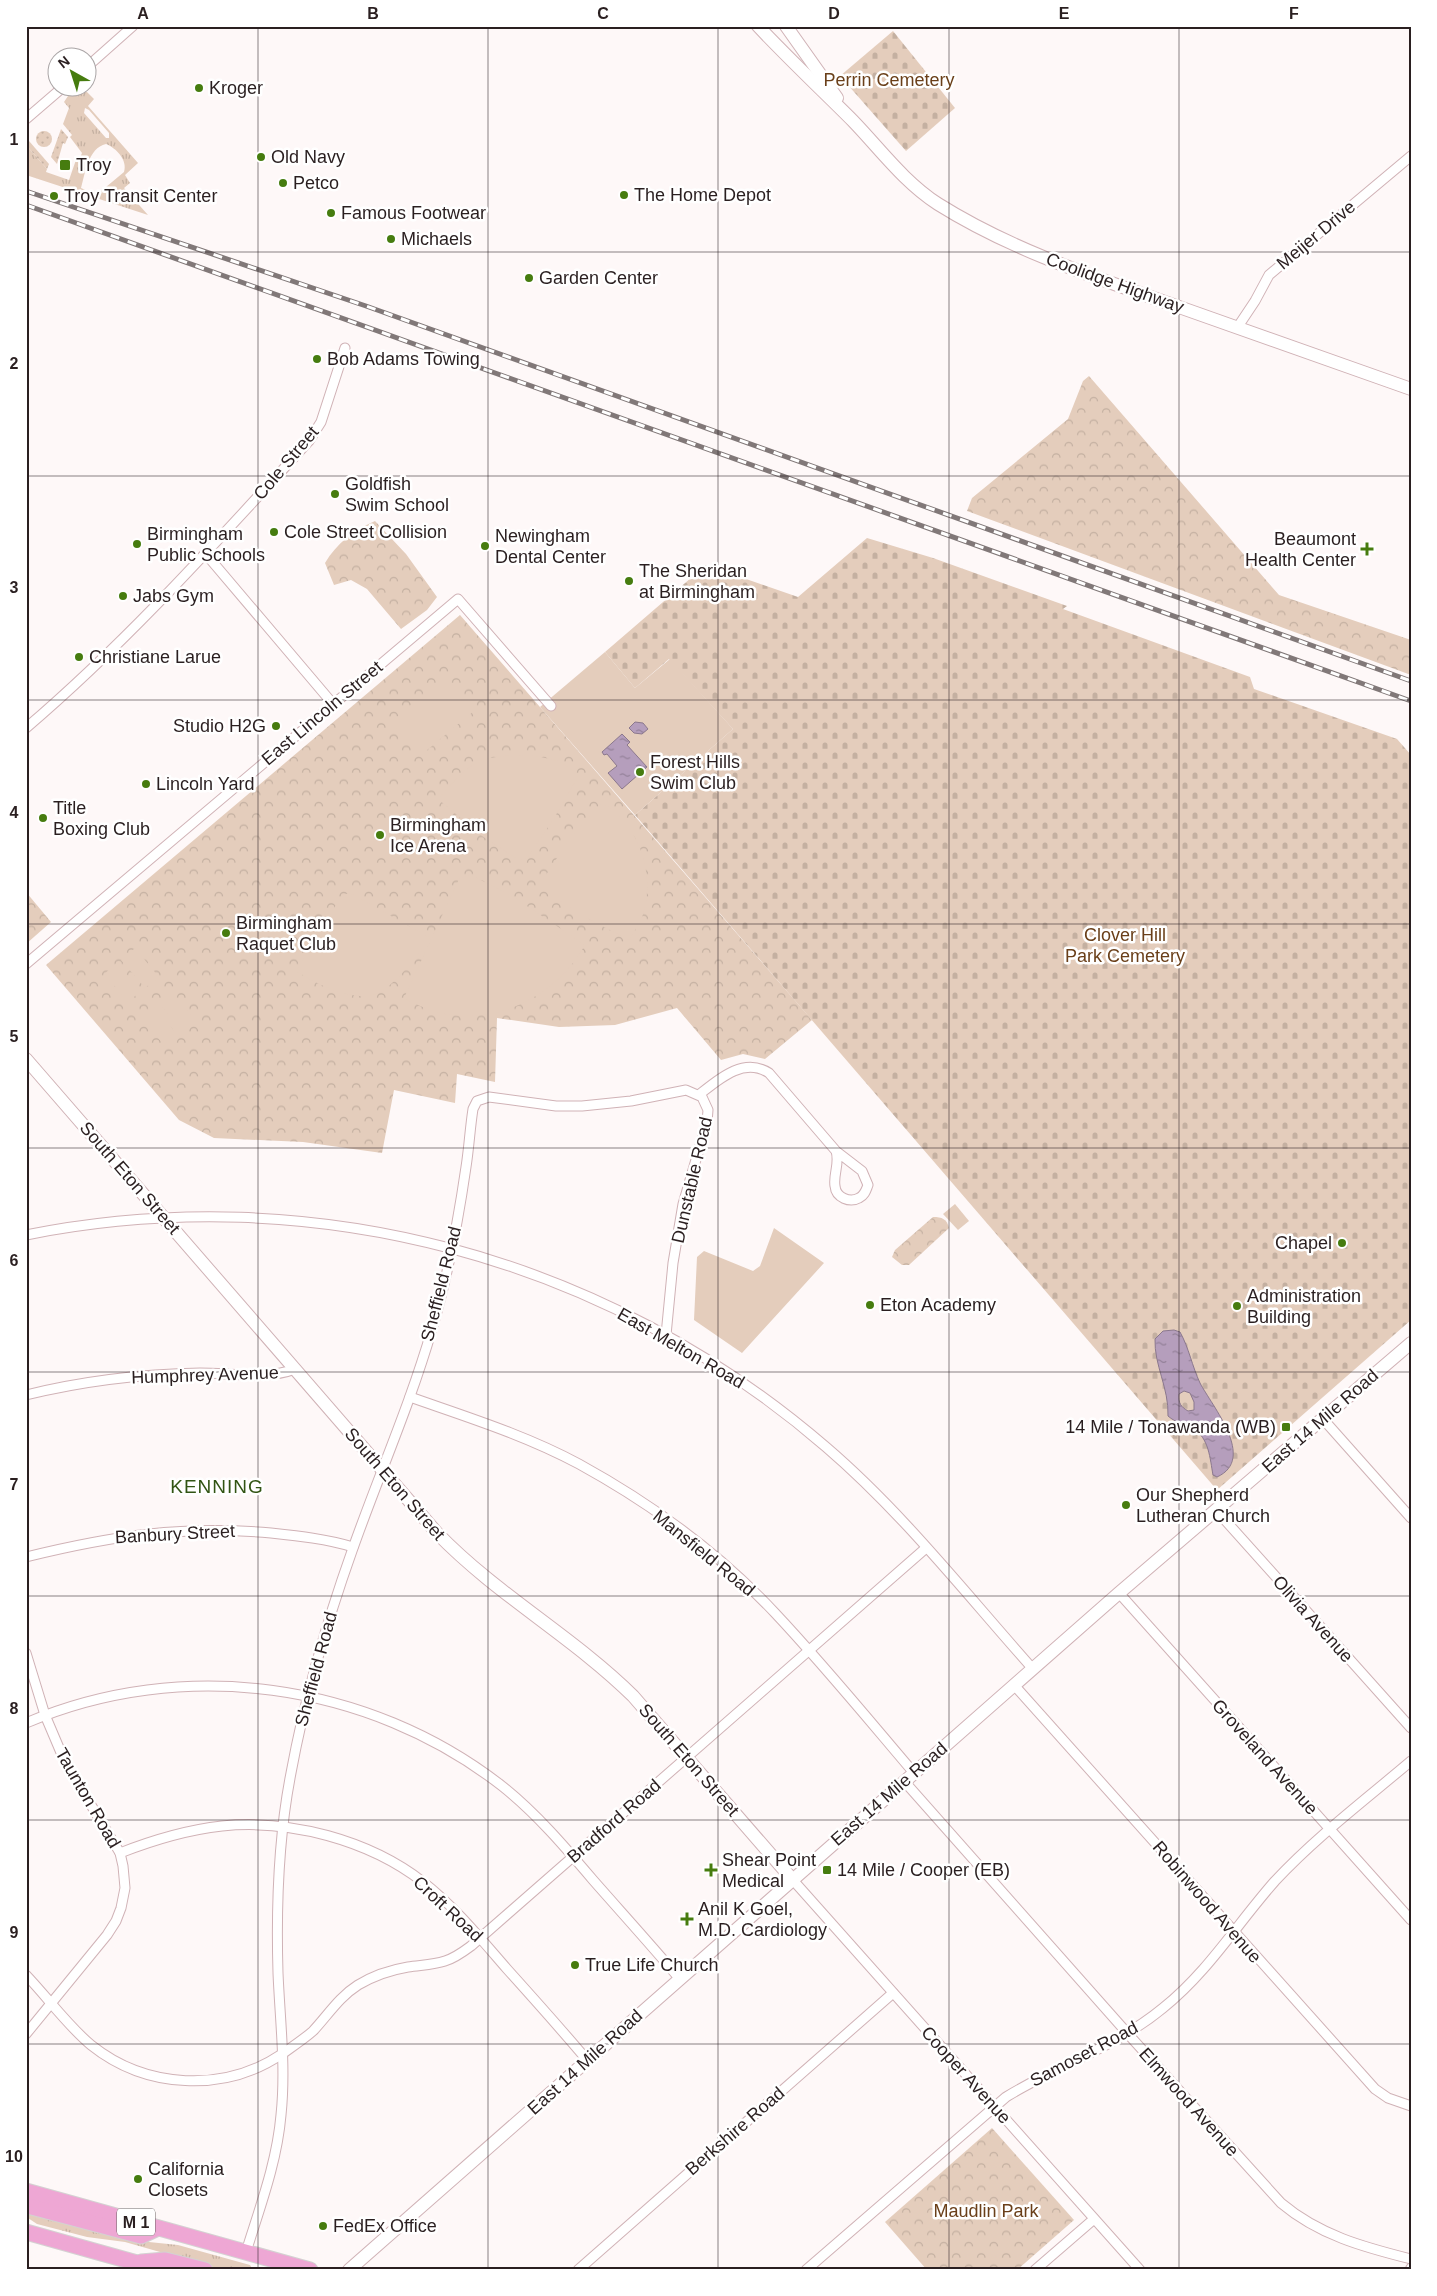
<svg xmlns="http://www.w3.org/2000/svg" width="1437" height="2296" font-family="Helvetica,sans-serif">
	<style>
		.grass { fill: url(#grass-tufts); fill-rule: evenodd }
		.forest { fill: url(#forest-crowns) }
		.cemetery { fill: url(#cemetery-stones) }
		.garden { fill: url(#garden-dots) }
		.pitch { fill: #e4cdbc }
		.water { fill: url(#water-ripples); stroke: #8b788d; fill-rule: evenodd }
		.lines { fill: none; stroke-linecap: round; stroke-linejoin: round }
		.street-casing { stroke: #d0b2b6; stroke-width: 11 }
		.secondary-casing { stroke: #d0b2b6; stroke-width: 14 }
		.primary-casing { stroke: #d4d2d2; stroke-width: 17 }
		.street { stroke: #fff; stroke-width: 9 }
		.secondary { stroke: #fff; stroke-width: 12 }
		.primary { stroke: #eea7d4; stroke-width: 15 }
		.rail-casing { stroke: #817878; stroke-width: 5 }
		.rail { stroke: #fff; stroke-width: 3; stroke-dasharray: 9; stroke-linecap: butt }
		.grid { fill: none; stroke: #2a1f20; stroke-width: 1; stroke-opacity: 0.55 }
		.poi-dot { fill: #467c0f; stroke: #fff; stroke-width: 2 }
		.labels { text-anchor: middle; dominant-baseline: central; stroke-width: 5; stroke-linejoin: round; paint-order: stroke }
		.shield { fill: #fff; stroke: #6a6263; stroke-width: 1 }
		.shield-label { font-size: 16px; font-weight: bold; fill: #2a1f20 }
		.park-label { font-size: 18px; fill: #6a3f19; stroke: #fff }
		.poi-label { font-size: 18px; fill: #2a1f20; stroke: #fff; text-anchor: start }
		.street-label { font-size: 18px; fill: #2a1f20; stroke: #fff }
		.neighbourhood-label { font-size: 19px; letter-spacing: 1px; fill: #315413; stroke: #fff }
		.neatline { fill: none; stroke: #2a1f20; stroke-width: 2 }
		.grid-label { font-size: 16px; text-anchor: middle; font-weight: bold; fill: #2a1f20 }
	</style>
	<defs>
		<pattern id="grass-tufts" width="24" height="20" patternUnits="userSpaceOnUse" patternTransform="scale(1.25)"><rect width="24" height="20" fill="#e4cdbc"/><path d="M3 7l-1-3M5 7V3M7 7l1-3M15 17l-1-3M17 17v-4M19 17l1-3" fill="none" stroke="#c4b0a1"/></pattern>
		<pattern id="forest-crowns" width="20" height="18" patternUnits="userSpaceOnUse" patternTransform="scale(1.25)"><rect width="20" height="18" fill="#e4cdbc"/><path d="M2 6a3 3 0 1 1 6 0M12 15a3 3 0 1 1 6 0" fill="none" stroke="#c4b0a1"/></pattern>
		<pattern id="cemetery-stones" width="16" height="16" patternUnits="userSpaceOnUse" patternTransform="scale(1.25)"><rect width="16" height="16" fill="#e4cdbc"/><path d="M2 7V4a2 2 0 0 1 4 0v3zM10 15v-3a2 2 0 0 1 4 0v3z" fill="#c4b0a1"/></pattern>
		<pattern id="garden-dots" width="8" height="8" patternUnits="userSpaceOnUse" patternTransform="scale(1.25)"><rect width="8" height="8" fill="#e4cdbc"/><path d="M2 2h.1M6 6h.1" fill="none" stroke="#c4b0a1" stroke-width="1.8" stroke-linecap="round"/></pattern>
		<pattern id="water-ripples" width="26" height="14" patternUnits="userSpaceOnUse" patternTransform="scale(1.25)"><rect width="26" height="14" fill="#b59ebc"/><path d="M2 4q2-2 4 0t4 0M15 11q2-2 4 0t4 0" fill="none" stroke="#938098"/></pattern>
	</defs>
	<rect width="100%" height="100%" fill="#fef8f8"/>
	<g class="grass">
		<path d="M80,90L87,92L94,99L88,106L138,163L125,175L130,183L124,188L148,215L26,175V145L47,169L46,172L69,180L77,157L80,158L82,153L70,137L72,135L63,124L69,108L64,102L70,93ZM85,108L89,110L109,133V138H106L84,113ZM106,144C116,148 128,160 124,172L100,192H90L81,188C85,174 88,148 106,144Z"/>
		<polygon points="39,2212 149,2242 178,2245 250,2265 253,2270 223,2270 125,2242 87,2237 37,2224 28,2218 29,2214"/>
	</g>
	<g class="forest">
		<polygon points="1089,376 1279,595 1411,640 1411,675 967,511 972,498 1068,419 1083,381"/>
		<path d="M375,521L406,554L437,597L427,610L401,629L367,589L351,580L334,585L325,563C337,543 353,531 375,521Z"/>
		<polygon points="460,615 812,1020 765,1059 743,1054 721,1060 677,1008 615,1025 559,1027 497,1018 495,1082 457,1074 455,1103 394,1090 382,1153 303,1142 214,1138 179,1120 46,965"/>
		<polygon points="26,892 51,922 26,944"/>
		<path d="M933,1217C942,1217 947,1219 949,1228L909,1265H902L892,1257L895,1250Z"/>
		<polygon points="992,2128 1074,2220 1017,2270 927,2270 885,2222"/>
	</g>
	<g class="cemetery">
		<polygon points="893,31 955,108 906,151 840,76"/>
		<polygon points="867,538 933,558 1067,606 1063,609 1250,677 1254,689 1397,739 1411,755 1411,1320 1217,1490 635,815 733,729 669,659 635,688 605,652 706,565 798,597"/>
	</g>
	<g class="garden">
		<polygon points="61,129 68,137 65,144 63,143 57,164 51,157"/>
		<circle cx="44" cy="139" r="8"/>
		<polygon points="29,141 49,164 47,169 26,145 26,142"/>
	</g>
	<g class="pitch">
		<polygon points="605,652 635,688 670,659 733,729 635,815 540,707"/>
		<polygon points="445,676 474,711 420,756 391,722"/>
		<path d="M532,755L559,761L579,775L553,820L527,858L519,860L482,836L438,799C472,760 479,755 532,755Z"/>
		<path d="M602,802C609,808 619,814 625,822C646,848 654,888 641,920C638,926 633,933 629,940L581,915L542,889V881L568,841Z"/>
		<path d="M471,875L512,896L585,945C556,997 495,1027 436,1012C425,1009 414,1003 404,998L459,879Z"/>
		<path d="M350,893L430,938C417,955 391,993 369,996C344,998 315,983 296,971L342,895Z"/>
		<polygon points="135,948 159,977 145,988 121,960"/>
		<polygon points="117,963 141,991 128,1002 104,974"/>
		<polygon points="172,991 195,1020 182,1031 158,1002"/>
		<polygon points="154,1007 178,1035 165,1046 141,1018"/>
		<polygon points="955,1204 969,1221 958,1230 943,1214"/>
		<polygon points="774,1228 824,1263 742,1353 694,1320 697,1257 704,1251 753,1271 760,1266"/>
	</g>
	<g class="water">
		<polygon points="635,722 643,723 648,729 642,734 634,733 629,728"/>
		<polygon points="622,734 630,742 627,745 647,767 622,789 608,773 617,766 607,754 604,755 602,752"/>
		<path d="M1174,1330L1180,1332C1189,1348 1192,1366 1200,1383C1212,1406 1257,1459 1217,1477L1213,1475C1210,1459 1209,1437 1193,1429C1184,1424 1176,1423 1168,1416C1169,1388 1154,1365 1155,1339L1163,1331ZM1184,1391L1190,1393L1194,1402V1410L1188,1411C1181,1407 1178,1403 1179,1394Z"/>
	</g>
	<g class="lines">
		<defs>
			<g id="street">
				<polyline points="88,66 133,26"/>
				<polyline points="26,119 62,88"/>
				<polyline points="1237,328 1255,301 1269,275 1411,156"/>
				<polyline points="205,553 333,704"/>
				<path d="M26,728C128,641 218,540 309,441L321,422L345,348"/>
				<polyline points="26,964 458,599 551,706"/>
				<path d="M700,1094C720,1078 744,1057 769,1073L836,1151C840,1164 833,1174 835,1186C836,1198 850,1203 859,1198C865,1195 866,1190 868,1185L862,1171L836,1151"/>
				<path d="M26,1235C312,1178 606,1257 826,1447C903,1513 966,1594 1033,1669"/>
				<path d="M26,1395C83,1381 142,1374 200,1373C231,1373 266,1380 295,1369"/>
				<path d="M410,1397C467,1417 525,1435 579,1464C650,1503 719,1553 775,1613C823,1664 868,1719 914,1773"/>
				<polyline points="1323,1419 1411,1518"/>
				<polyline points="1216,1510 1411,1728"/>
				<path d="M26,1557C111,1536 183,1525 271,1533C299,1536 327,1539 353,1547"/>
				<polyline points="1119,1593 1411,1920"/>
				<polyline points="26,1653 45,1715 65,1762 120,1853 123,1866 125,1888 121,1908 116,1921 107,1935 26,2034"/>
				<polyline points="1014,1685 1375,2089 1388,2098 1411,2106"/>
				<path d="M26,1723C182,1656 369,1682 502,1786C536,1813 565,1847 593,1880C622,1913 651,1945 679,1978"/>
				<path d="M904,1781L1128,2034L1281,2203C1319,2235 1363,2247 1411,2259"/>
				<path d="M120,1853C153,1840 186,1830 222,1826C290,1819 369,1840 423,1882C455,1907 480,1938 507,1969C534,1999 561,2029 587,2060"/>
				<polyline points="792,1879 1140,2270"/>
				<path d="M26,1975C48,1998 67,2025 91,2045C146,2089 224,2093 282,2054C292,2047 304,2039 313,2031C328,2015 339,1997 358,1985C373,1976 390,1970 408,1967C420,1965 433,1965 445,1961C455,1958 463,1952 471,1946L926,1548"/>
				<path d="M246,2252C260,2207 277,2162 281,2115C286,2067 280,2021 278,1973C276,1906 278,1839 291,1773C305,1697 326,1624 352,1551C378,1477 410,1405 432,1329C448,1276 458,1222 466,1167C469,1148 470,1128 473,1109L477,1101L489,1097L556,1106H582L631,1101L686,1090L702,1097L708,1110L707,1122L683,1204L673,1263L666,1335"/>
				<polyline points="578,2270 893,1993"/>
				<path d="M806,2270L1006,2097C1058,2065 1116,2047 1163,2008C1208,1972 1237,1924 1275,1881C1316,1837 1365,1800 1411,1761"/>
				<polyline points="1035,2270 1094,2219"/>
				<polyline points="1410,2270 1411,2268"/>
			</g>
			<g id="secondary">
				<path d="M758,26C789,59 821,89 853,121C880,149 904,182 938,204C1008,248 1088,275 1165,302C1247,331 1329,360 1411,389"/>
				<polyline points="786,26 837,98"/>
				<path d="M26,1059L437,1533C497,1595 572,1636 633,1696L792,1879"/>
				<polyline points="349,2270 1119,1593 1411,1343"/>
			</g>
			<g id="primary">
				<polyline points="26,2191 310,2270"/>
				<polyline points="26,2207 28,2206 141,2236 158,2228"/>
				<polyline points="26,2232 137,2263 154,2270"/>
				<polyline points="141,2262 165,2260 205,2270"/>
			</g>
		</defs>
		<use href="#street" class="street-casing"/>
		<use href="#secondary" class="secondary-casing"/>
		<use href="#primary" class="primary-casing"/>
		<use href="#street" class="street"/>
		<use href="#secondary" class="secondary"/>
		<use href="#primary" class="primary"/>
		<defs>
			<g id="rail">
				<polyline points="26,191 366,306 1411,681"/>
				<polyline points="26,205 1411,701"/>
			</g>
		</defs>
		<use href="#rail" class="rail-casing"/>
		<use href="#rail" class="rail"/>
	</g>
	<path class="grid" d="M258,26V2270M488,26V2270M718,26V2270M949,26V2270M1179,26V2270M26,252H1411M26,476H1411M26,700H1411M26,924H1411M26,1148H1411M26,1372H1411M26,1596H1411M26,1820H1411M26,2044H1411"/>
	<g class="poi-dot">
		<circle cx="199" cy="88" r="5"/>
		<circle cx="261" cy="157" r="5"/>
		<rect x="59" y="159" width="12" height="12" rx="2.5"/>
		<circle cx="283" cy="183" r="5"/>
		<circle cx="624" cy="195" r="5"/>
		<circle cx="54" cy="196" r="5"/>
		<circle cx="331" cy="213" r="5"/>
		<circle cx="391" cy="239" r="5"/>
		<circle cx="529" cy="278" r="5"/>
		<circle cx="317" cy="359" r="5"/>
		<circle cx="335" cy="494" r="5"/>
		<circle cx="274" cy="532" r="5"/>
		<circle cx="137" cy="544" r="5"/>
		<circle cx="485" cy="546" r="5"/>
		<path d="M1364.5 541.5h5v5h5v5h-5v5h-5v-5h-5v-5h5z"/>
		<circle cx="629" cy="581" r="5"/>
		<circle cx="123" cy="596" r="5"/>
		<circle cx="79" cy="657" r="5"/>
		<circle cx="276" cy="726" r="5"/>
		<circle cx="640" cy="772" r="5"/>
		<circle cx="146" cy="784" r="5"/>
		<circle cx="43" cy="818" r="5"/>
		<circle cx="380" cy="835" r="5"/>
		<circle cx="226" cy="933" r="5"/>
		<circle cx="1342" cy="1243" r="5"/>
		<circle cx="870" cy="1305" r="5"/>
		<circle cx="1237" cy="1306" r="5"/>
		<rect x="1281" y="1422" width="10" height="10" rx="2.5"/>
		<circle cx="1126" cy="1505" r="5"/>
		<path d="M708.5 1862.5h5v5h5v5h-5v5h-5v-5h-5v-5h5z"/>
		<rect x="822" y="1865" width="10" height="10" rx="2.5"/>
		<path d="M684.5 1911.5h5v5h5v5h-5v5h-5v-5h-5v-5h5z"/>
		<circle cx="575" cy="1965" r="5"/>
		<circle cx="138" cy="2179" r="5"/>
		<circle cx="323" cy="2226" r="5"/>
	</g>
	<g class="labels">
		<rect class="shield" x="117" y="2208.5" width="38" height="27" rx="4"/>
		<g class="shield-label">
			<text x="136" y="2222">M 1</text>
		</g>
		<g class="park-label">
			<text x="889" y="80">Perrin Cemetery</text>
			<text x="1125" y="935">Clover Hill<tspan x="1125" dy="21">Park Cemetery</tspan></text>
			<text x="986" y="2211">Maudlin Park</text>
		</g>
		<g class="poi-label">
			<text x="209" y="88">Kroger</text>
			<text x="271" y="157">Old Navy</text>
			<text x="76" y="165">Troy</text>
			<text x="293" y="183">Petco</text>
			<text x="634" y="195">The Home Depot</text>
			<text x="64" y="196">Troy Transit Center</text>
			<text x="341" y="213">Famous Footwear</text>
			<text x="401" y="239">Michaels</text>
			<text x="539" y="278">Garden Center</text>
			<text x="327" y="359">Bob Adams Towing</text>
			<text x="345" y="484">Goldfish<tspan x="345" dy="21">Swim School</tspan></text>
			<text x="284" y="532">Cole Street Collision</text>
			<text x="147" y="534">Birmingham<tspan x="147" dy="21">Public Schools</tspan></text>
			<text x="495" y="536">Newingham<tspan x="495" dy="21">Dental Center</tspan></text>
			<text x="1356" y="539" text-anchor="end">Beaumont<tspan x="1356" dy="21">Health Center</tspan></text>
			<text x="639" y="571">The Sheridan<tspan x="639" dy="21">at Birmingham</tspan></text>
			<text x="133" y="596">Jabs Gym</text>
			<text x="89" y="657">Christiane Larue</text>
			<text x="266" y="726" text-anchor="end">Studio H2G</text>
			<text x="650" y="762">Forest Hills<tspan x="650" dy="21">Swim Club</tspan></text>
			<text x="156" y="784">Lincoln Yard</text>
			<text x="53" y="808">Title<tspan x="53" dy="21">Boxing Club</tspan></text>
			<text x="390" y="825">Birmingham<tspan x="390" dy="21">Ice Arena</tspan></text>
			<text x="236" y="923">Birmingham<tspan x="236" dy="21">Raquet Club</tspan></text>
			<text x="1332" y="1243" text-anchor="end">Chapel</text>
			<text x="1247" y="1296">Administration<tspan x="1247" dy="21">Building</tspan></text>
			<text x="880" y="1305">Eton Academy</text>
			<text x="1276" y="1427" text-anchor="end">14 Mile / Tonawanda (WB)</text>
			<text x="1136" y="1495">Our Shepherd<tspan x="1136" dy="21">Lutheran Church</tspan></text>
			<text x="722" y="1860">Shear Point<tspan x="722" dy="21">Medical</tspan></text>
			<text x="837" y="1870">14 Mile / Cooper (EB)</text>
			<text x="698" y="1909">Anil K Goel,<tspan x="698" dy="21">M.D. Cardiology</tspan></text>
			<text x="585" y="1965">True Life Church</text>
			<text x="148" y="2169">California<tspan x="148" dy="21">Closets</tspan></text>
			<text x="333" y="2226">FedEx Office</text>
		</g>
		<g class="street-label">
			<text transform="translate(1316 235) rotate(-40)">Meijer Drive</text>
			<text transform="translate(1115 283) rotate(20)">Coolidge Highway</text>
			<text transform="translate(286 463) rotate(-50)">Cole Street</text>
			<text transform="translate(322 713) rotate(-40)">East Lincoln Street</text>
			<text transform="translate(130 1178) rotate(49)">South Eton Street</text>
			<text transform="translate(692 1180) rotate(-77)">Dunstable Road</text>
			<text transform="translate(441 1284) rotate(-76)">Sheffield Road</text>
			<text transform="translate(681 1348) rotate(30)">East Melton Road</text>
			<text transform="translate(205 1375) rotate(-2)">Humphrey Avenue</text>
			<text transform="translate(1320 1421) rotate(-41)">East 14 Mile Road</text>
			<text transform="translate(395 1484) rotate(49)">South Eton Street</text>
			<text transform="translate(175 1534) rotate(-3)">Banbury Street</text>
			<text transform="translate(704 1553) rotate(39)">Mansfield Road</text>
			<text transform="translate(1313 1619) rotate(48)">Olivia Avenue</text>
			<text transform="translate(316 1669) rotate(-75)">Sheffield Road</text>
			<text transform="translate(1265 1757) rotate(48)">Groveland Avenue</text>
			<text transform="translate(689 1760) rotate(49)">South Eton Street</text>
			<text transform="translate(889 1794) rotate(-41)">East 14 Mile Road</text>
			<text transform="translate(88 1798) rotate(60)">Taunton Road</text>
			<text transform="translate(614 1821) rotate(-41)">Bradford Road</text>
			<text transform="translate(1207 1902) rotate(49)">Robinwood Avenue</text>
			<text transform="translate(448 1909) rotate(43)">Croft Road</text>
			<text transform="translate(1084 2054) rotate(-28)">Samoset Road</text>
			<text transform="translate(585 2062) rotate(-42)">East 14 Mile Road</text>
			<text transform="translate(966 2075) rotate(48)">Cooper Avenue</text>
			<text transform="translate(1189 2102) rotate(48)">Elmwood Avenue</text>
			<text transform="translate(735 2131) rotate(-41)">Berkshire Road</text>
		</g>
		<g class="neighbourhood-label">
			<text x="217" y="1486">KENNING</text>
		</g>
	</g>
	<rect width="1437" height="2296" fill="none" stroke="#ffffff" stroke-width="55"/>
	<g transform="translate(72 72) rotate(321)"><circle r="24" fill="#ffffff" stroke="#aaa5a6"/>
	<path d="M0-4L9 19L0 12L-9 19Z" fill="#467c0f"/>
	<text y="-8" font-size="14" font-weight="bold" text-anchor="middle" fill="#2a1f20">N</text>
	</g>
	<rect x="28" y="28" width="1382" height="2240" class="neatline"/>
	<g class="grid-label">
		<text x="143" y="19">A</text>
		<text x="373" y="19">B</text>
		<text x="603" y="19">C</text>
		<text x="834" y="19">D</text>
		<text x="1064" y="19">E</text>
		<text x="1294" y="19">F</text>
		<text x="14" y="145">1</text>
		<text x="14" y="369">2</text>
		<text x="14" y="593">3</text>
		<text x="14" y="818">4</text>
		<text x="14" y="1042">5</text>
		<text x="14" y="1266">6</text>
		<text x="14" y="1490">7</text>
		<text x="14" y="1714">8</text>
		<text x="14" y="1938">9</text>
		<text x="14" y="2162">10</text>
	</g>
</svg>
